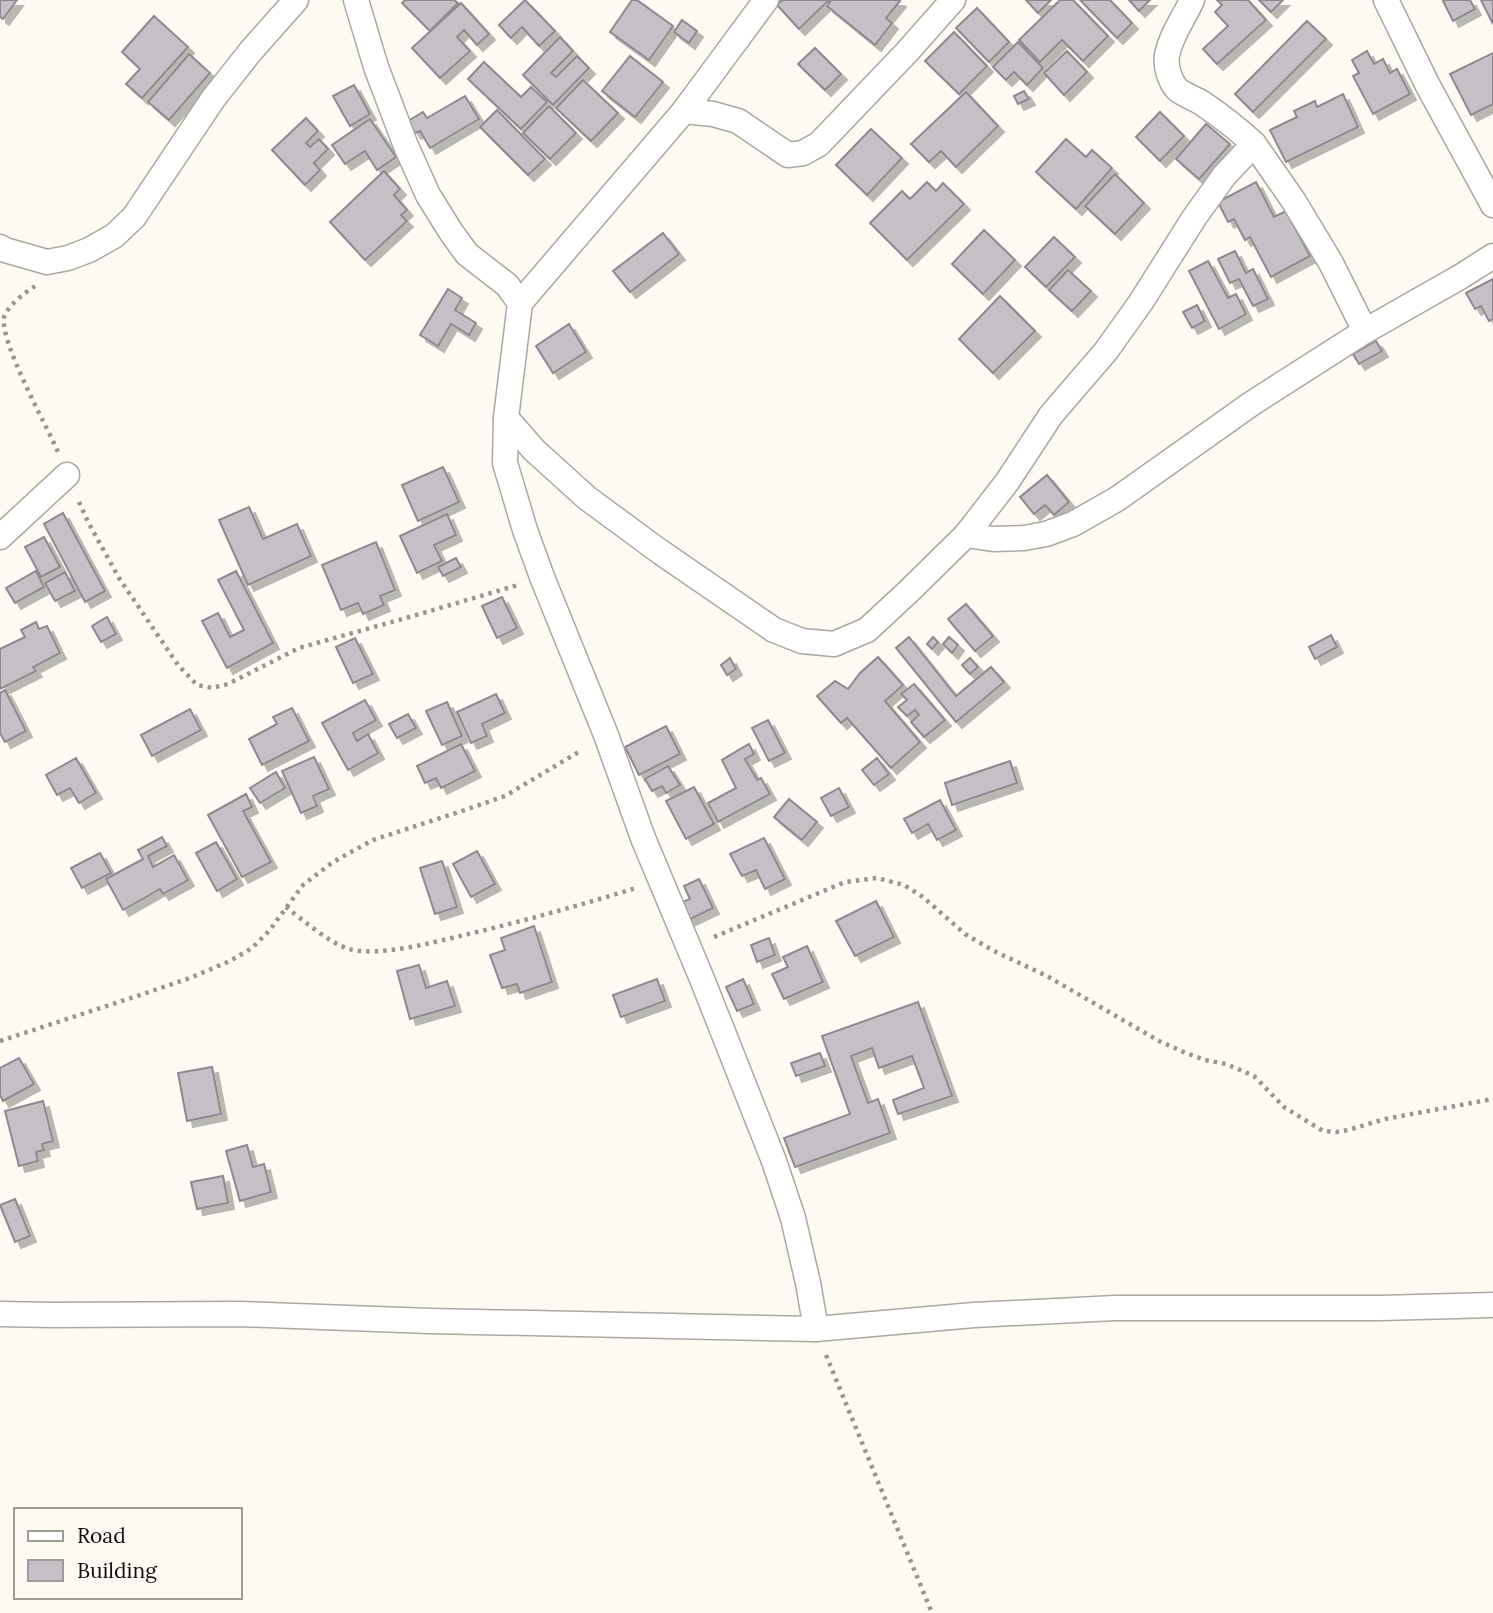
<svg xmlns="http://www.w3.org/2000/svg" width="1493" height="1613" font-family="Lora,serif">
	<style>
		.building { fill: #c5bfc6; stroke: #8e898f; stroke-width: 2; filter: url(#shadow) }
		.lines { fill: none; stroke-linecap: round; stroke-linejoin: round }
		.street-casing { stroke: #aaa8a1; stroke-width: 27 }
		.path { stroke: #989691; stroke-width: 4.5; stroke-dasharray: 3.5 5; stroke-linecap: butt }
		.street { stroke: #fff; stroke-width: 24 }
	</style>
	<defs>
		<filter id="shadow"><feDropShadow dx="6" dy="6" stdDeviation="0" flood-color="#0004"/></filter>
	</defs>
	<rect width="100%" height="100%" fill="#fcfaf2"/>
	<g class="building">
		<polygon points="0,0 17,0 3,19 0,17"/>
		<polygon points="405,0 454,0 458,3 430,31 402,3"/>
		<polygon points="525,0 555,31 539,46 522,27 511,38 499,25"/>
		<polygon points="632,0 637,0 673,26 649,60 610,32"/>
		<polygon points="782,0 829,0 799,29 777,5"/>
		<polygon points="831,0 898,0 900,1 886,18 892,23 875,45 827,6"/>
		<polygon points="1026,0 1051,0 1038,13"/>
		<polygon points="1060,0 1073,0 1108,36 1083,61 1062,40 1040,62 1019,40"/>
		<polygon points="1080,0 1110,0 1132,23 1117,38"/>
		<polygon points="1129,0 1150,0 1139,11"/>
		<polygon points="1217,0 1248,0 1266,20 1217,64 1203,49 1228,26 1215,12 1222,5"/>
		<polygon points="1259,0 1283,0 1271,12"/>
		<polygon points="1445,0 1470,0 1475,9 1453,21 1443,1"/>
		<polygon points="1481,0 1493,0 1493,24"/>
		<polygon points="461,3 489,34 477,45 464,30 457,37 470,51 440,78 412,48"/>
		<polygon points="977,8 1009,42 989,62 956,28"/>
		<polygon points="154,16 188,47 142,98 126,84 140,69 122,52"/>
		<polygon points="682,20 697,31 689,43 674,32"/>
		<polygon points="1307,21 1326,39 1253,112 1235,94"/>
		<polygon points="954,32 987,66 959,94 925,61"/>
		<polygon points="560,37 573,51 551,73 556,77 577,56 589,68 553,105 523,75"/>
		<polygon points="1018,42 1043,68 1027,85 1014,72 1006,80 993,67"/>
		<polygon points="815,48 841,74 825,90 798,64"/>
		<polygon points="1067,51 1087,72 1064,95 1044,73"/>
		<polygon points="1367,51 1374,64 1383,59 1390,73 1397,69 1410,94 1373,114 1353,76 1359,73 1352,60"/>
		<polygon points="1493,53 1493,104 1471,115 1450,74"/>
		<polygon points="189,54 210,73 169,120 148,102"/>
		<polygon points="630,56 663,82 635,117 602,91"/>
		<polygon points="484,62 521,97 531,87 547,102 521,129 468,79"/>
		<polygon points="583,80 618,113 591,141 556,108"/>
		<polygon points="354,85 370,114 350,126 333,96"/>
		<polygon points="1024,91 1029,99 1018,104 1014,96"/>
		<polygon points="966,92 998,126 956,167 941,151 929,162 911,144"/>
		<polygon points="1343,94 1358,127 1286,162 1270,130 1297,117 1294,111 1315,101 1317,107"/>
		<polygon points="465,96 479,119 430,148 420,131 415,133 408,121 423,112 427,118"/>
		<polygon points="549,106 576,133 550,159 523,133"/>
		<polygon points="497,110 545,159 528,175 480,127"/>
		<polygon points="1160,112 1184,136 1160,161 1136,137"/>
		<polygon points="306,118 318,131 306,143 310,147 319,139 328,149 314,163 320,170 305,185 272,150"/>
		<polygon points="370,119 396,157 377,170 365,151 345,164 332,145"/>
		<polygon points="1206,124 1230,144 1199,179 1176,159"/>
		<polygon points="871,129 902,158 867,195 836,165"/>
		<polygon points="1066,139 1086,157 1092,150 1112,168 1076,209 1036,172"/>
		<polygon points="384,171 400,189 394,195 407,210 401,215 407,221 365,260 330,222"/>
		<polygon points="1115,174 1144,203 1115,234 1085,206"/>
		<polygon points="927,182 936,191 943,183 964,204 907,260 870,223 902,191 910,199"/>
		<polygon points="1256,182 1274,217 1286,211 1310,256 1271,277 1250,237 1245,240 1234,219 1228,222 1218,202"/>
		<polygon points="984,230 1015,260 983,294 952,264"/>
		<polygon points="663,233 679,254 630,292 613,271"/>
		<polygon points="1054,237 1075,257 1046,287 1025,267"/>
		<polygon points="1235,251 1246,273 1253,269 1268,299 1253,306 1239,279 1230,283 1218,259"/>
		<polygon points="1208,261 1228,298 1236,294 1246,314 1219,329 1189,271"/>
		<polygon points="1068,270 1091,291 1072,311 1049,290"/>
		<polygon points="1493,279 1493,319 1489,321 1481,306 1475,309 1466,293"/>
		<polygon points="448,289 462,298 455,310 476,323 469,335 451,324 438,346 420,335"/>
		<polygon points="1000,296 1035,331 993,373 959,339"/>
		<polygon points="1197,305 1205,321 1192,328 1183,312"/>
		<polygon points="569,324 586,352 553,373 536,346"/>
		<polygon points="1376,341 1382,351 1359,364 1353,354"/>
		<polygon points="443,467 459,502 418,521 402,485"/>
		<polygon points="1047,475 1069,502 1054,515 1045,505 1034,514 1020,497"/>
		<polygon points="249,507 263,539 297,524 311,556 248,585 219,520"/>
		<polygon points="63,513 105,591 85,602 44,524"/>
		<polygon points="447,514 456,535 434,545 442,561 417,573 400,536"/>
		<polygon points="44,537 60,567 41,577 25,547"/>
		<polygon points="376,542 395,590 380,596 384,605 363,614 358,603 341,610 322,565"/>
		<polygon points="456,558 461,567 443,576 438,567"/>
		<polygon points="36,571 44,587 15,603 6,588"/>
		<polygon points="236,571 273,643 227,668 202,621 218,613 230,637 244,630 218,580"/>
		<polygon points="65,572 75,591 55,601 45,583"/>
		<polygon points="502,597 517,628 497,638 482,606"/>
		<polygon points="966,604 993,636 975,651 948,619"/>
		<polygon points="107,617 116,634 101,642 92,626"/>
		<polygon points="36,622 39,629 47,626 60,653 33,667 36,671 0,689 0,649 25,637 21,630"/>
		<polygon points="1331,635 1337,647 1315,659 1309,647"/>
		<polygon points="909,637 956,696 991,667 1004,682 956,722 896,648"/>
		<polygon points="933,637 938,642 932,649 927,644"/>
		<polygon points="949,637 958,645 952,653 943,644"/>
		<polygon points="355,638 373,674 353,683 336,647"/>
		<polygon points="878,657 903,685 885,701 920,742 891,768 847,718 841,723 817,696 835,681 848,689 860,673"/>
		<polygon points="730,658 736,669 727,675 721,665"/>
		<polygon points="970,658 978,667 970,674 962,665"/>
		<polygon points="914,684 945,720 924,737 911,722 919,715 915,710 907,716 898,707 907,700 901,694"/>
		<polygon points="5,690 26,731 5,742 0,733 0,693"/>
		<polygon points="496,694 505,713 482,724 487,736 471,743 457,712"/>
		<polygon points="365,700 376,720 353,733 357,741 368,734 378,753 348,770 322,723"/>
		<polygon points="447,702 462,736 442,745 426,711"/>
		<polygon points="292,708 309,741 262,765 249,739 277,724 273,717"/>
		<polygon points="190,709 201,730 152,756 141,735"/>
		<polygon points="408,714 416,728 397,738 389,724"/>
		<polygon points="768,720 785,753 769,761 752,728"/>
		<polygon points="666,726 680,754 639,775 625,747"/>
		<polygon points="461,744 475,771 441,788 436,778 425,783 417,766"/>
		<polygon points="749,744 754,754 745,759 757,780 761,778 770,794 718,822 708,803 736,788 722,760"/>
		<polygon points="314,757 329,789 313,796 317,806 301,813 282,771"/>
		<polygon points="76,758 96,793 79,803 70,788 57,795 46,775"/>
		<polygon points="877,758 889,774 874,785 862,770"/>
		<polygon points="1010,761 1017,783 952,805 945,783"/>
		<polygon points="668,766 680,785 666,793 662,786 652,791 645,779"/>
		<polygon points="276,772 285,788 260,803 250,788"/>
		<polygon points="694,787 714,824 686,839 666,801"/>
		<polygon points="839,788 849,807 831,816 821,798"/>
		<polygon points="246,794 252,807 243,811 271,862 242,877 208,815"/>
		<polygon points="789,799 817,822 802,840 774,817"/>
		<polygon points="940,800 956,830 937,840 928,824 912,833 904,819"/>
		<polygon points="162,837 167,846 148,856 153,867 174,855 188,880 163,894 160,889 123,910 106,879 143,859 138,850"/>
		<polygon points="764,838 785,879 765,889 756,870 742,876 730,854"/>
		<polygon points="216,842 237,879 217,891 196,853"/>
		<polygon points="477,851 495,884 471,897 453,864"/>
		<polygon points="100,853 111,873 82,888 71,868"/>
		<polygon points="442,861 457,907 435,914 420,868"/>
		<polygon points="699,879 713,908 688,920 680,903 690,899 684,886"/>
		<polygon points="876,901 894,937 855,956 836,921"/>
		<polygon points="534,926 552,982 520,993 517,984 502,988 490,955 505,950 501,938"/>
		<polygon points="769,938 775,955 757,962 751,945"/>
		<polygon points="807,946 823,982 784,999 772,974 788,967 783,957"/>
		<polygon points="419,965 426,988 447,981 455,1006 410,1019 397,971"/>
		<polygon points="657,979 665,1001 621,1017 613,995"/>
		<polygon points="743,979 754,1004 737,1011 726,987"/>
		<polygon points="918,1002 952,1096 898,1114 893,1100 924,1088 912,1056 879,1068 872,1048 851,1056 868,1103 878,1099 890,1133 795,1167 784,1138 850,1114 822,1036"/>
		<polygon points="820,1053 825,1066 796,1076 791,1063"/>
		<polygon points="19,1058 34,1084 3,1101 0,1095 0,1068"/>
		<polygon points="212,1067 221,1114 187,1121 178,1073"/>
		<polygon points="43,1101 53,1141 42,1144 44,1150 36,1152 38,1161 19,1166 5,1111"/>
		<polygon points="247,1145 253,1167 264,1164 271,1192 240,1201 226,1151"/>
		<polygon points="223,1176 228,1203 197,1209 191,1182"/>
		<polygon points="15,1199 30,1236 15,1242 0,1205"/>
	</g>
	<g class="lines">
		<defs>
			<g id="street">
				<polyline points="356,0 376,67 406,146 428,195 451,232 467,254 507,285 520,303 506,418 505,463 525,530 542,577 606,735 643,838 702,979 774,1161 793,1218 808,1283 816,1329"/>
				<polyline points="1386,0 1427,84 1493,205"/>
				<polyline points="684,111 713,114 738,121 788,155 803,153 819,144 907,52 953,0"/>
				<polyline points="1254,144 1293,200 1331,263 1365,331"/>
				<polyline points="0,247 5,250 47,262 68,258 89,250 114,236 134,217 213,99 250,52 296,0"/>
				<polyline points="520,303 684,111 766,0"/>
				<polyline points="506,418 534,450 587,498 659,551 774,630 802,641 834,644 867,630 908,592 966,535 993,539 1024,538 1046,534 1073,524 1117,499 1251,404 1365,331 1460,277 1493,256"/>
				<path d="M966,535L1007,482L1051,415L1106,351L1141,302L1194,218L1224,176L1254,144C1238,129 1221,116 1202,103C1195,99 1185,95 1178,90C1170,82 1165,66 1167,55C1171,35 1184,18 1192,0"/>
				<polyline points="0,537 67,475"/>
				<polyline points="0,1314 52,1315 239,1314 430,1321 816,1329 974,1315 1115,1308 1380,1308 1493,1305"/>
			</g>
		</defs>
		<use href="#street" class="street-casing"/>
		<g class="path">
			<path d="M35,286C25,293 9,304 4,317C0,343 46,424 58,452"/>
			<polyline points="79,502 88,522 119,578 178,665 197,685 212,688 228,684 299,648 406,618 518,585"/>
			<path d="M286,907C303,920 329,943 349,949C379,957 430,943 460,936C520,922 578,906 636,888"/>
			<polyline points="714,937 845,882 877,878 904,885 923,897 965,934 994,951 1047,976 1159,1041 1186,1053 1205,1060 1226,1064 1245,1072 1254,1076 1284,1107 1323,1131 1336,1132 1348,1130 1385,1119 1493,1099"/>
			<polyline points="0,1041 137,996 190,978 230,961 252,948 269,931 303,885 333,862 373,840 465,810 505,796 582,750"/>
			<polyline points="826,1355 932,1613"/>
		</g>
		<use href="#street" class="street"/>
	</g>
	<rect x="14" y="1508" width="228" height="91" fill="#fcfaf2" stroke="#9d9b96" stroke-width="2"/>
	<rect x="28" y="1531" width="35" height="10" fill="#ffffff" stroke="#9d9b96" stroke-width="2"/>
	<text x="77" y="1543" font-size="21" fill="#0e0d0b">Road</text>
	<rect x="28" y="1560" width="35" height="21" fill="#c5bfc6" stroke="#9d9b96" stroke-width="2"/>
	<text x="77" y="1578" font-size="21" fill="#0e0d0b">Building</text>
</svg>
